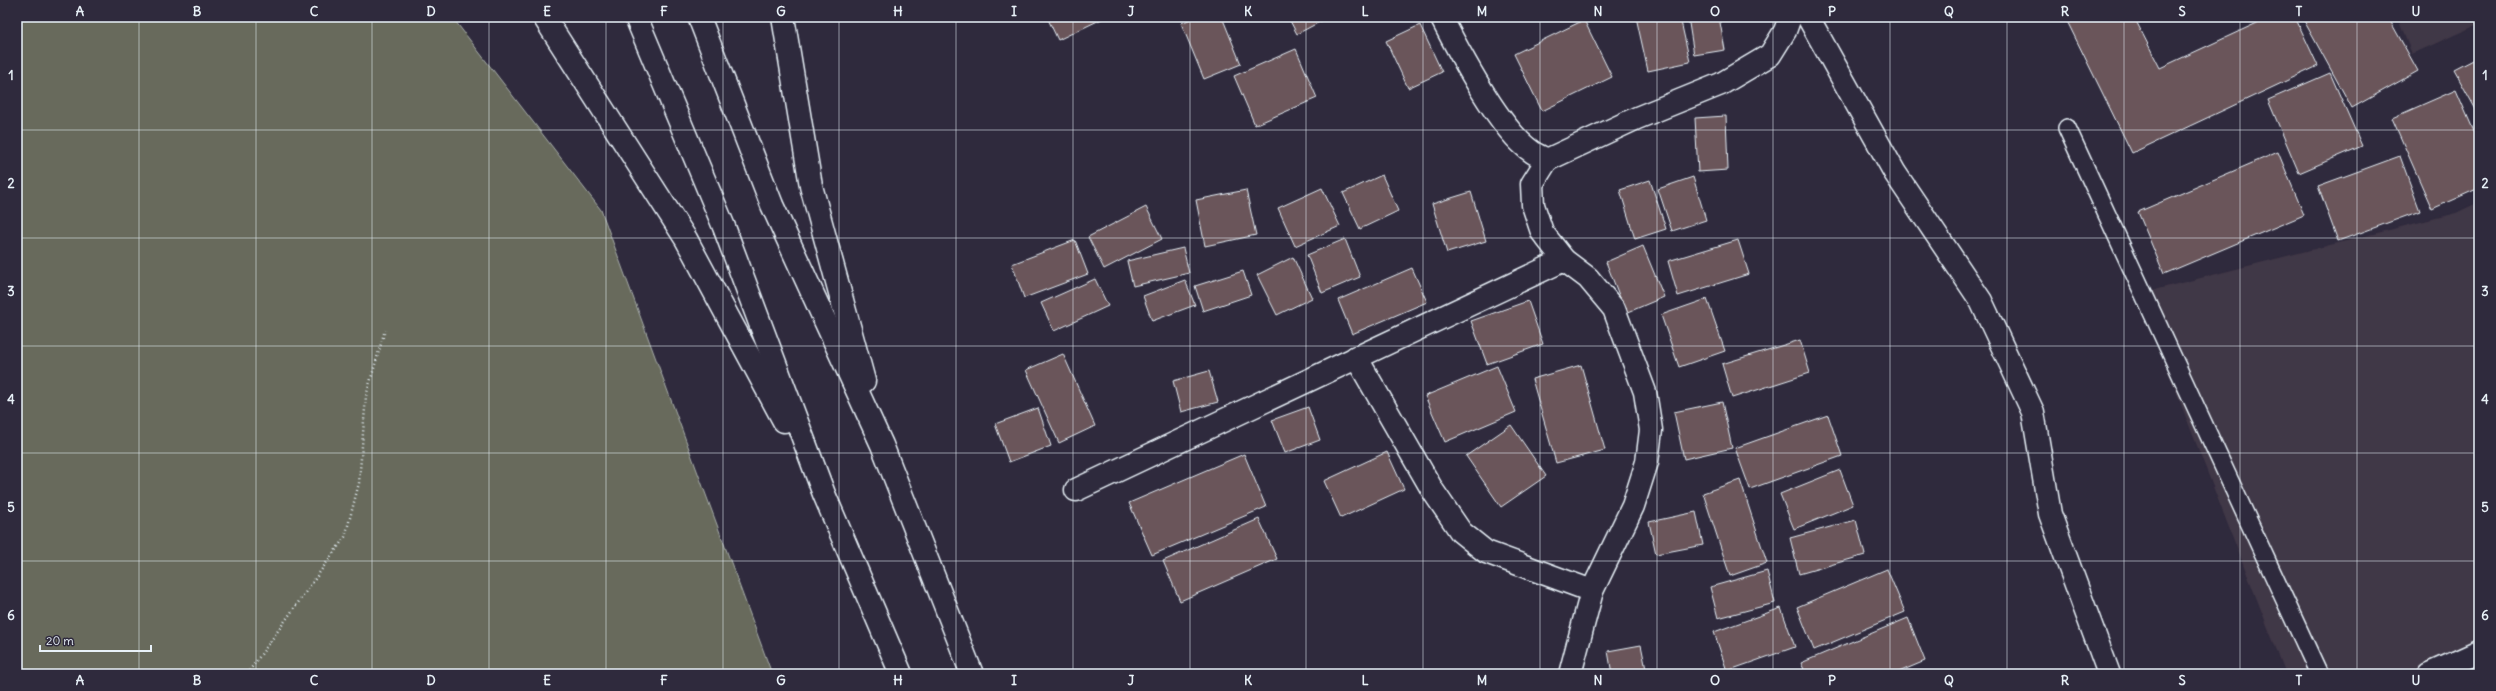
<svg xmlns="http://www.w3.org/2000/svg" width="2496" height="691" font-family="Delius,sans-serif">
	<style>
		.built { fill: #413746 }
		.green { fill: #676b5c; stroke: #a8aeaa }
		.building { fill: #6a555a; stroke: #e8f1f8 }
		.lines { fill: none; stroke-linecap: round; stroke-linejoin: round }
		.lane-casing { stroke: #e8f1f8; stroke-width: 20 }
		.street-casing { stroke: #e8f1f8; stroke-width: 25 }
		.highway-casing { stroke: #e8f1f8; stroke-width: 25 }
		.path { stroke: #e8f1f8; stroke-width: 2.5; stroke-dasharray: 1 3; stroke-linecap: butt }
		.lane { stroke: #2f2a3d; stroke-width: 17 }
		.street { stroke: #2f2a3d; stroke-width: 22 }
		.highway { stroke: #2f2a3d; stroke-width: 22 }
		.grid { fill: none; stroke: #e8f1f8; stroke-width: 1; stroke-opacity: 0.55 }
		.neatline { fill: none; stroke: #e8f1f8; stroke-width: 1.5 }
		.grid-label { font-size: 13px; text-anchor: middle; font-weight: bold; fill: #e8f1f8 }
	</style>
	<rect width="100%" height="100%" fill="#2f2a3d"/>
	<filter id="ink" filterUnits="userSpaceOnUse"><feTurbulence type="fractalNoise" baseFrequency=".025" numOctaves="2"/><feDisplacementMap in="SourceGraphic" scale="8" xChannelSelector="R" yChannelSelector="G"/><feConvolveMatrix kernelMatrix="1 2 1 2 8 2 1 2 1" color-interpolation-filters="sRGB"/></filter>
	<g filter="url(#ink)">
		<g class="built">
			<polygon points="2397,17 2479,17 2479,24 2412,54"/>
			<polygon points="2479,202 2479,674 2286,674 2138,294 2456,213"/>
		</g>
		<polygon class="green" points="17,17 452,17 601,210 772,674 17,674"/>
		<g class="building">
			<polygon points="1047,17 1106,17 1058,40"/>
			<polygon points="1196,17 1222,17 1241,64 1204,79 1181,23"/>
			<polygon points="1288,17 1329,17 1297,34"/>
			<polygon points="1636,17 1680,17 1690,62 1648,71"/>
			<polygon points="1688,17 1719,17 1725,50 1694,55"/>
			<polygon points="2065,17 2134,17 2160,68 2270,17 2295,17 2318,66 2132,153"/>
			<polygon points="2302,17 2388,17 2418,71 2352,108"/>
			<polygon points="1584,20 1612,77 1542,111 1514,54"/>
			<polygon points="1420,25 1442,72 1408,88 1386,41"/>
			<polygon points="1296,49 1317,98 1255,125 1234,76"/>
			<polygon points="2479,57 2479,115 2454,70"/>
			<polygon points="2330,73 2362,146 2299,173 2268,100"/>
			<polygon points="2456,90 2479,143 2479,188 2432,209 2392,118"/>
			<polygon points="1726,116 1728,170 1698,172 1695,118"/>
			<polygon points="2278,152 2304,215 2164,274 2138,212"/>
			<polygon points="2400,156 2420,211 2338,241 2318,186"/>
			<polygon points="1382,175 1398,211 1360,229 1343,193"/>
			<polygon points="1693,177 1706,220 1672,231 1658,189"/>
			<polygon points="1650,180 1666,229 1635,239 1620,190"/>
			<polygon points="1322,188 1340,226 1295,246 1278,208"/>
			<polygon points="1246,190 1256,235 1205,246 1196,200"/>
			<polygon points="1471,192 1486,241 1447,253 1432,204"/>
			<polygon points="1146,207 1162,239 1104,269 1088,237"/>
			<polygon points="1345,239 1360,277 1322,293 1307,255"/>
			<polygon points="1075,240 1088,274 1024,298 1012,264"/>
			<polygon points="1738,240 1749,274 1678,296 1668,261"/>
			<polygon points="1643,246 1664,297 1626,313 1606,262"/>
			<polygon points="1183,248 1189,273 1133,286 1127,261"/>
			<polygon points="1293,257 1312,298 1277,315 1257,275"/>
			<polygon points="1412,268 1427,302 1352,334 1338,300"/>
			<polygon points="1243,271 1251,295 1203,311 1195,286"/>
			<polygon points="1095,279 1108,306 1054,331 1041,303"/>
			<polygon points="1185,280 1195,305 1152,321 1143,296"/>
			<polygon points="1707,299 1725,351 1679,367 1661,315"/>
			<polygon points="1528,301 1543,344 1487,364 1471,321"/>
			<polygon points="1800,340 1810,373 1732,398 1722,364"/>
			<polygon points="1063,354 1095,426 1059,443 1026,370"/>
			<polygon points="1581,365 1605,450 1556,463 1532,379"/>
			<polygon points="1497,366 1516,412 1445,442 1425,396"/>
			<polygon points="1209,371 1218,402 1181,412 1173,381"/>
			<polygon points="1722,402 1732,448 1684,459 1674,412"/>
			<polygon points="1308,407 1320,440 1285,453 1272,420"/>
			<polygon points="1038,408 1051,446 1009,462 995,424"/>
			<polygon points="1828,415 1842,456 1750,489 1735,448"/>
			<polygon points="1511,425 1546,476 1501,507 1466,456"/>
			<polygon points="1387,452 1404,489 1341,518 1324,481"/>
			<polygon points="1244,454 1266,507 1152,555 1129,503"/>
			<polygon points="1840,470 1853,505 1794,529 1780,494"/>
			<polygon points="1740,480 1767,563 1730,576 1703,493"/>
			<polygon points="1696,512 1703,545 1656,554 1649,522"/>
			<polygon points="1259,519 1277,559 1180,601 1163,561"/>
			<polygon points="1856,520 1865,555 1799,574 1790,538"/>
			<polygon points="1887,569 1905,612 1814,650 1797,607"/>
			<polygon points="1767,571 1775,603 1718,618 1710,587"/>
			<polygon points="1781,608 1795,647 1727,671 1714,632"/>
			<polygon points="1908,618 1925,661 1894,674 1806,674 1801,663"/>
			<polygon points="1641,645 1647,674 1612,674 1608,651"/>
		</g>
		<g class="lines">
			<defs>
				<polyline id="lane" points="2067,128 2319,674"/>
				<g id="street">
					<path d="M1441,17C1459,52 1499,129 1531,151C1536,155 1542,157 1547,160"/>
					<polyline points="1808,17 1895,173 1981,301 2033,412 2050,514 2109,674"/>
					<polyline points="1356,357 1433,491 1461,532 1486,552 1592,591"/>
					<polyline points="1076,490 1564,260"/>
					<polyline points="1570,674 1592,591 1633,506 1647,462 1651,430 1645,392 1614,309 1588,278 1564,260 1542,232 1533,205 1532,184 1547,160 1637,118 1721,84 1770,55 1785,31 1790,17"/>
					<polyline points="2430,674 2479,652"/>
				</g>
				<g id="highway">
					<polyline points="544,17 686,239 784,421"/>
					<polyline points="636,17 724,227 824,494 901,674"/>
					<polyline points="699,17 772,205 882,445 972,674"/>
					<polyline points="783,17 811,186 864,381"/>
				</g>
			</defs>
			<use href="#lane" class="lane-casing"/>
			<use href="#street" class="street-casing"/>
			<use href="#highway" class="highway-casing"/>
			<polyline class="path" points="247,674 345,537 359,483 366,396 385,330"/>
			<use href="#lane" class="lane"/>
			<use href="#street" class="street"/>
			<use href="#highway" class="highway"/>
		</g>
	</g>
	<path class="grid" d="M139,17V674M256,17V674M372,17V674M489,17V674M606,17V674M723,17V674M839,17V674M956,17V674M1073,17V674M1190,17V674M1306,17V674M1423,17V674M1540,17V674M1657,17V674M1773,17V674M1890,17V674M2007,17V674M2124,17V674M2240,17V674M2357,17V674M17,130H2479M17,238H2479M17,346H2479M17,453H2479M17,561H2479"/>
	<rect width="2496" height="691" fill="none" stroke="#2f2a3d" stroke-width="44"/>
	<path d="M40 645v6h111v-6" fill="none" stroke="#e8f1f8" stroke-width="2"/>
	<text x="46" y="645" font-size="12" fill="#e8f1f8" stroke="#2f2a3d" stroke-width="3" paint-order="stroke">20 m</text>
	<rect x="22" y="22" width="2452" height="647" class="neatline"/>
	<g class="grid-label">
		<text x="80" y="16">A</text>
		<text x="197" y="16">B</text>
		<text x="314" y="16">C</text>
		<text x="431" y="16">D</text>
		<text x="547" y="16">E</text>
		<text x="664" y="16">F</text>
		<text x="781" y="16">G</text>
		<text x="898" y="16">H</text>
		<text x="1014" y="16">I</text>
		<text x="1131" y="16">J</text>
		<text x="1248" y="16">K</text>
		<text x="1365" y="16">L</text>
		<text x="1482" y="16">M</text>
		<text x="1598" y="16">N</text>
		<text x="1715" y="16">O</text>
		<text x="1832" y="16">P</text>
		<text x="1949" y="16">Q</text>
		<text x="2065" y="16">R</text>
		<text x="2182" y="16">S</text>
		<text x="2299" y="16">T</text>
		<text x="2416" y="16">U</text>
		<text x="11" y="80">1</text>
		<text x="2485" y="80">1</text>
		<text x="11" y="188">2</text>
		<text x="2485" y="188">2</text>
		<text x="11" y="296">3</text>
		<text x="2485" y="296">3</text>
		<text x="11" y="404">4</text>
		<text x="2485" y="404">4</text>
		<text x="11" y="512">5</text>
		<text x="2485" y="512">5</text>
		<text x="11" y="620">6</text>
		<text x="2485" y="620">6</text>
		<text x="80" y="685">A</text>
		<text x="197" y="685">B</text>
		<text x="314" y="685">C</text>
		<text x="431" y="685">D</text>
		<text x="547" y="685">E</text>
		<text x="664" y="685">F</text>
		<text x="781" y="685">G</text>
		<text x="898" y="685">H</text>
		<text x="1014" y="685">I</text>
		<text x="1131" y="685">J</text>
		<text x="1248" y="685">K</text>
		<text x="1365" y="685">L</text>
		<text x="1482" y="685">M</text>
		<text x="1598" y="685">N</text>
		<text x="1715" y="685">O</text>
		<text x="1832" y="685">P</text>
		<text x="1949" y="685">Q</text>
		<text x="2065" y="685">R</text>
		<text x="2182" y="685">S</text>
		<text x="2299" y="685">T</text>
		<text x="2416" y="685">U</text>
	</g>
</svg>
